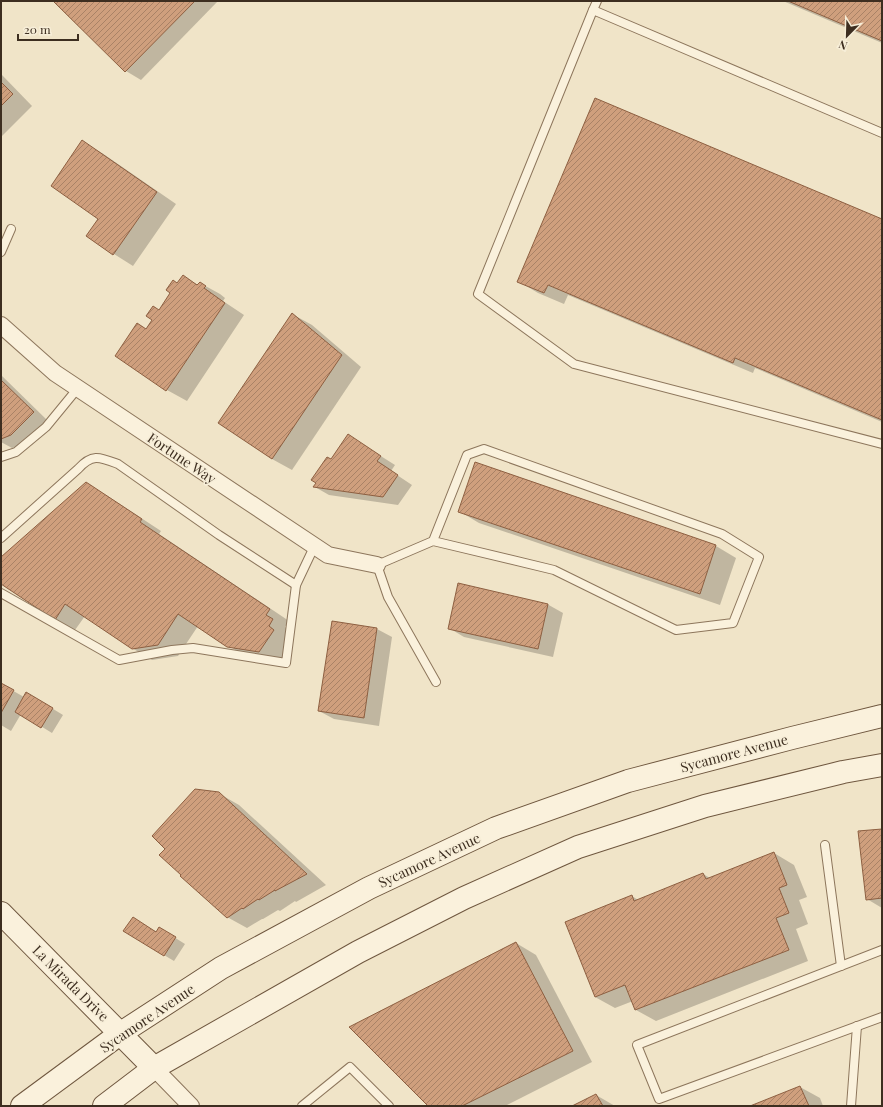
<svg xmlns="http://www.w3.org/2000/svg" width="883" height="1107" font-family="'Playfair Display',serif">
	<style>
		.shadow { fill: #0003 }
		.building { fill: url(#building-hatch); stroke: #8d5f41 }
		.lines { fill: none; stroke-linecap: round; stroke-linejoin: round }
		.service-casing { stroke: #8d765c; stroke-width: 10 }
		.minor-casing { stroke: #8d765c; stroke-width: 18 }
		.secondary-casing { stroke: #6f573f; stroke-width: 24 }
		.service { stroke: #faf1dc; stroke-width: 8 }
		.minor { stroke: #faf1dc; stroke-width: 16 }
		.secondary { stroke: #faf1dc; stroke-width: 22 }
		.labels { text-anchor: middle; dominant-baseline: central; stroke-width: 3.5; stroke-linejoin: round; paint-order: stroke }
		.street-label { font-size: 14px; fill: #3d2e20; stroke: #f7eed8 }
	</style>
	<defs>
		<pattern id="building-hatch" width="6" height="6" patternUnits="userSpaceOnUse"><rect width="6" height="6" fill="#cf9f7d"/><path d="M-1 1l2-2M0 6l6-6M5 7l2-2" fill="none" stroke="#a98266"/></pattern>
	</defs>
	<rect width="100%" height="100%" fill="#f0e4c8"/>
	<g class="shadow">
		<polygon points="55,1 218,1 141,80 126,71"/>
		<polygon points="783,1 882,1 882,43"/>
		<polygon points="1,74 32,106 1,137"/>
		<polygon points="83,142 102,153 176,204 133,266 114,254 87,236 99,218"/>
		<polygon points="882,221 882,422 755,368 753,373 568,295 564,304 538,293 518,281"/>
		<polygon points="183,276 198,285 200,283 220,294 225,298 223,301 244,315 187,401 167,390 116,356 137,324 146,329"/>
		<polygon points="292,314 312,325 361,367 292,470 272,459 219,423"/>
		<polygon points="1,375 48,421 27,443 12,448 1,442"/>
		<polygon points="349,436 395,465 391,471 412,485 398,505 329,495 315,487"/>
		<polygon points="475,464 716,546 736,558 720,605 479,523 459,511"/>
		<polygon points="86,483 106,495 161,531 159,534 289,621 285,627 292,632 288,638 293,642 279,663 248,658 198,626 178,656 152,660 132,648 85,616 75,630 55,619 1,583 1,559"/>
		<polygon points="547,604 563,613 553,657 464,637 449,628"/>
		<polygon points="333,622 377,629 392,637 379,726 334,719 319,711"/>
		<polygon points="1,684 24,697 27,693 63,715 52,733 21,714 11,731 1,725"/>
		<polygon points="218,793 239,805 326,885 296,902 295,901 280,911 278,910 263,919 262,919 247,928 227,917"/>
		<polygon points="882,830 882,908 867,899"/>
		<polygon points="774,853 794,865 807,897 799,900 808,924 796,929 808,961 656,1021 636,1010 633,1001 615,1008 595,997 632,896 638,900 703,874 710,878"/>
		<polygon points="143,924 157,932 169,934 185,944 174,961 164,955"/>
		<polygon points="516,943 536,955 592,1062 505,1106 430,1106"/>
		<polygon points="800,1087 820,1098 823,1106 752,1106"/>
		<polygon points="596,1095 615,1106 574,1106"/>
	</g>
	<g class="building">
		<polygon points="53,1 195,1 125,72"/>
		<polygon points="788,1 882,1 882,41"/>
		<polygon points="1,82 13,94 1,106"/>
		<polygon points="595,98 882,219 882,420 735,358 733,363 548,285 544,293 517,282"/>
		<polygon points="82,140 157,192 113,255 86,236 98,219 51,186"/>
		<polygon points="183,275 197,285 200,282 206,286 204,288 225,303 166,391 115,356 137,323 146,329 152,320 146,316 153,306 159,310 170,293 166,290 173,280 177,283"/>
		<polygon points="292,313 342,355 272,459 218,423"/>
		<polygon points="1,380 34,412 11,435 1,439"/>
		<polygon points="348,434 381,456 377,461 398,475 383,497 313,487 316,483 311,480 327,457 331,459"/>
		<polygon points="475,462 716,545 700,594 458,512"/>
		<polygon points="86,482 142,519 140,522 270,609 266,615 273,619 269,626 274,630 259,652 227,647 178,614 158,645 132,649 65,604 55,620 1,584 1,557"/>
		<polygon points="458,583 548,604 538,649 448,629"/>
		<polygon points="332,621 377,628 364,718 318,711"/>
		<polygon points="1,683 14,690 1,713"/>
		<polygon points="26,692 53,708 41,728 15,712"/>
		<polygon points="195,789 219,792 307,874 275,891 275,890 259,900 258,899 243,909 242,908 227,918 180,876 181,875 159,855 165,849 152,836"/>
		<polygon points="882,829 882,898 866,900 858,831"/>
		<polygon points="774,852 787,885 779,888 789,913 776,918 789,950 635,1010 625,985 595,997 565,922 632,895 634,901 703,873 706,879"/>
		<polygon points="133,917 156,932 159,927 176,937 164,956 123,931"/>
		<polygon points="516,942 573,1051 462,1106 428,1106 349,1027"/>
		<polygon points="800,1086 809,1106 750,1106"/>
		<polygon points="596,1094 603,1106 572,1106"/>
	</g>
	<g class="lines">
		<defs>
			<g id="service">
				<polyline points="593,10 597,1"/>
				<polyline points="882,133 593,10 478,294 574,364 882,444"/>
				<polyline points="1,252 11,229"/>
				<polyline points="1,457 16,452 46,427 78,388"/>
				<path d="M1,538L78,469C92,453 100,457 118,464L219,535L296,585"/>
				<polyline points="433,541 467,455 484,449 722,534 759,557 733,623 676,630 554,570 433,541 377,565 388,597 436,682"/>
				<polyline points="1,593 119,660 172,650 193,648 286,663 296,585 314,547"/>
				<polyline points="825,845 841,966"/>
				<polyline points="882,950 637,1045 659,1099 882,1017"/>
				<polyline points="302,1106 350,1067 389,1106"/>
				<polyline points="851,1106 857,1026"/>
			</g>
			<g id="minor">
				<polyline points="1,325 55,373 328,555 377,565"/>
				<polyline points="154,1068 191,1106"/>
			</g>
			<g id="secondary">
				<polyline points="1,913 154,1068"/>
				<polyline points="22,1106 121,1033 221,968 369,888 496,828 628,781 792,738 882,716"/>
				<polyline points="104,1106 154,1068 358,952 464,898 578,847 705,806 843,772 882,765"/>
			</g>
		</defs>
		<use href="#service" class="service-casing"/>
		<use href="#minor" class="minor-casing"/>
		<use href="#secondary" class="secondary-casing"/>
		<use href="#service" class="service"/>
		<use href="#minor" class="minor"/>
		<use href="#secondary" class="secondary"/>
	</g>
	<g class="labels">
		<g class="street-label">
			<text transform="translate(182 458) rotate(34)">Fortune Way</text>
			<text transform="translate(734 753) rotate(-15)">Sycamore Avenue</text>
			<text transform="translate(429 860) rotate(-25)">Sycamore Avenue</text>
			<text transform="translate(71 983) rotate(45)">La Mirada Drive</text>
			<text transform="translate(147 1018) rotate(-34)">Sycamore Avenue</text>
		</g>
	</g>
	<rect width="883" height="1107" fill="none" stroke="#3d2e20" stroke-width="4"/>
	<g transform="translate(847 36) rotate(203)" stroke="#f7eed8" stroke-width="3" paint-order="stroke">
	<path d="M0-3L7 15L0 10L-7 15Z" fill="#3d2e20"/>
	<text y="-6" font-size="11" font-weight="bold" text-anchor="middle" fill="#3d2e20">N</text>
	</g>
	<path d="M18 34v6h60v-6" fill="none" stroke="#3d2e20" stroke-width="2"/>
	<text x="24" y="34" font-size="12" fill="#3d2e20" stroke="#f7eed8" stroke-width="3" paint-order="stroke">20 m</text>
</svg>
